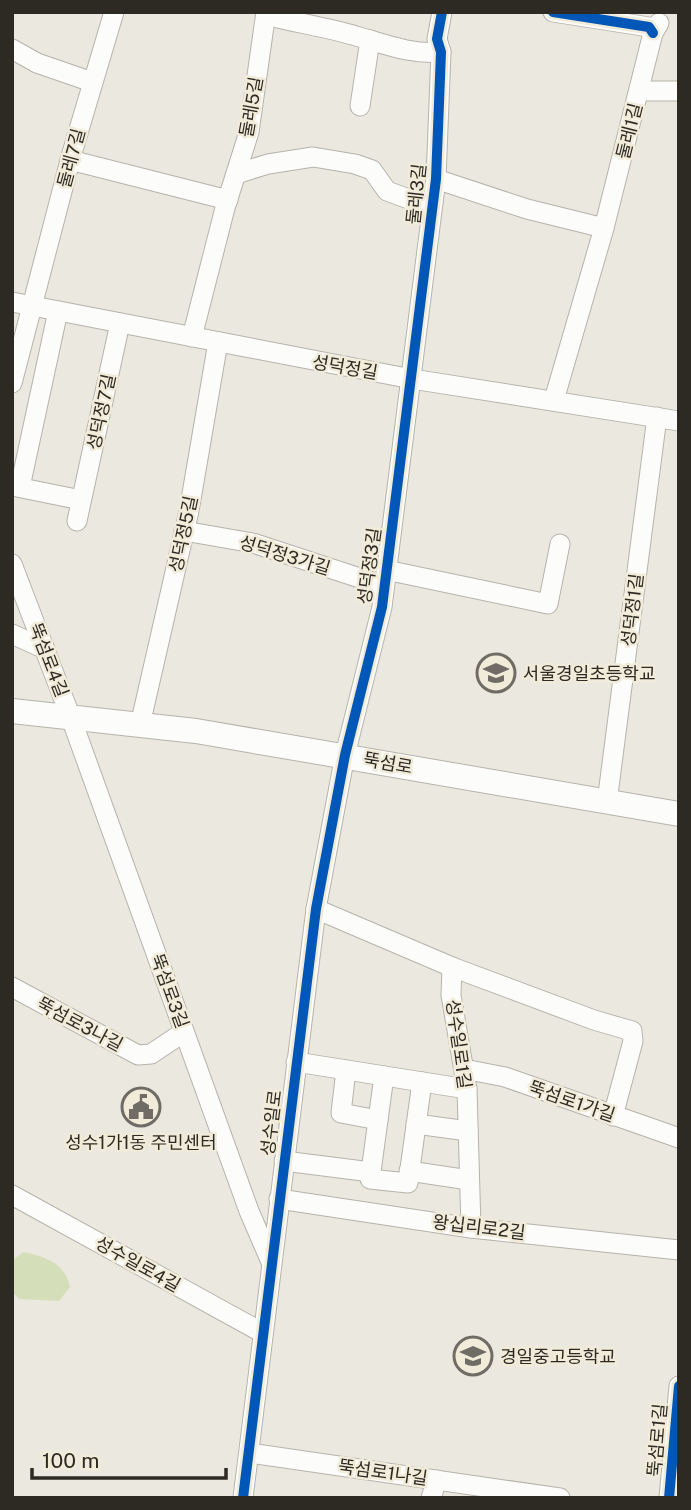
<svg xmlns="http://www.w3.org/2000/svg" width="691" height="1510" font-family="'Public Sans','Noto Sans KR',sans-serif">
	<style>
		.green { fill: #d4dfba }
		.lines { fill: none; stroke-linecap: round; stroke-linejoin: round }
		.minor-casing { stroke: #b5b3ab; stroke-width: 21 }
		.major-casing { stroke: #b5b3ab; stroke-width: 26 }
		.minor { stroke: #fcfcfa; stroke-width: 19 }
		.major { stroke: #fcfcfa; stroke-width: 24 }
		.cycleway-casing { stroke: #f1ebd9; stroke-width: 15 }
		.cycleway { stroke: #0057b8; stroke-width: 10 }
		.labels { text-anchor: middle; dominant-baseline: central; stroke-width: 5; stroke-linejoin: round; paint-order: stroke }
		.street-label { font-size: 18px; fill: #2c2a23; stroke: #f1ebd9 }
		.poi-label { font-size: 18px; fill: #2c2a23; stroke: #f1ebd9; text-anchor: start }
	</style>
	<rect width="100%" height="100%" fill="#ebe8df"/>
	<path class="green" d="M24,1252C46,1257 65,1263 70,1287L59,1301L19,1299L12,1292L14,1259Z"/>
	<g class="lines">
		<defs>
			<g id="minor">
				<polyline points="553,12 649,27 653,33"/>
				<path d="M266,15C296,23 326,27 356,36C385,44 411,55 441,52"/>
				<polyline points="12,49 37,63 92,82"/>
				<polyline points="639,91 679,91"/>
				<polyline points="360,106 370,40"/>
				<polyline points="70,160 228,200"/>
				<polyline points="236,174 268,164 313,157 355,164 372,170 387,191 414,201 433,203"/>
				<polyline points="436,179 527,209 604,228"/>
				<polyline points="12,302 412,379 679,421"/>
				<polyline points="192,337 225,208 249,132 266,12"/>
				<polyline points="12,383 72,153 114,12"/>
				<polyline points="554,400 604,228 653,33 659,23"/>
				<polyline points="12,486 81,500"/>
				<polyline points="20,487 58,311"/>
				<polyline points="77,521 120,323"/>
				<polyline points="184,531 253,543 384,586"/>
				<polyline points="12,564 71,718 249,1211 271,1262"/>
				<polyline points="386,570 548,604 560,544"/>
				<polyline points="12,634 45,649"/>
				<polyline points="140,725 189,511 218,342"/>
				<polyline points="607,802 657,417"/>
				<polyline points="316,909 452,967 451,995 467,1089 471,1228"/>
				<polyline points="452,967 594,1020 632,1031 633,1041 613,1116"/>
				<polyline points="12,987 138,1055 151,1054 184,1032"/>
				<polyline points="296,1062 467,1089"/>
				<polyline points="464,1069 505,1077 679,1138"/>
				<polyline points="346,1070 341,1113 378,1120"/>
				<polyline points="384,1076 370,1179 408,1183 422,1082"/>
				<polyline points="416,1124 468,1131"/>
				<polyline points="284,1161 371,1172"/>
				<polyline points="409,1171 469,1180"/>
				<polyline points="12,1195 263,1333"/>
				<polyline points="279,1199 471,1228 679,1250"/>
				<polyline points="249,1453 560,1498"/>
				<polyline points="243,1498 316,909 345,755 382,607 436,179 441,52 437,39 442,12"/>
				<polyline points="431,1498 437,1480"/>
				<polyline points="669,1498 679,1386"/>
			</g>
			<polyline id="major" points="12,711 196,731 679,814"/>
		</defs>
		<use href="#minor" class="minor-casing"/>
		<use href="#major" class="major-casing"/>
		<use href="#minor" class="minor"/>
		<use href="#major" class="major"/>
		<defs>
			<g id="cycleway">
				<polyline points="553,12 649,27 653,33"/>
				<polyline points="243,1498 316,909 345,755 382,607 436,179 441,52 437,39 442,12"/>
				<polyline points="669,1498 679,1386"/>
			</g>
		</defs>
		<use href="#cycleway" class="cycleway-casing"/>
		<use href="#cycleway" class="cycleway"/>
	</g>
	<defs>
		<symbol id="school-ring" viewBox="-11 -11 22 22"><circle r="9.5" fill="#f1ebd9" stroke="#6f6c65" stroke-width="1.5"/><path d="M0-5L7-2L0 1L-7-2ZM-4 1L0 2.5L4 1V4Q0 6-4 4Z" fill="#6f6c65"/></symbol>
		<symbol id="civic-ring" viewBox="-11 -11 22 22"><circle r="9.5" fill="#f1ebd9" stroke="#6f6c65" stroke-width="1.5"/><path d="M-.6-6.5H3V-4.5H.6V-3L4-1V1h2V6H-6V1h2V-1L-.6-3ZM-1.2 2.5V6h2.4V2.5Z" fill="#6f6c65"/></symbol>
	</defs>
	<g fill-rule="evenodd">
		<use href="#school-ring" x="474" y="651" width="44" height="44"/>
		<use href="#civic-ring" x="119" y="1085" width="44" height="44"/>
		<use href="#school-ring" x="451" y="1334" width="44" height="44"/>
	</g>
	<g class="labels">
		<g class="street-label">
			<text transform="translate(251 107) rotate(-80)">둘레5길</text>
			<text transform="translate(629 131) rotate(-76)">둘레1길</text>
			<text transform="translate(71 158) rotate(-75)">둘레7길</text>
			<text transform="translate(416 194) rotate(-84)">둘레3길</text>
			<text transform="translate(345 367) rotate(10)">성덕정길</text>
			<text transform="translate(101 412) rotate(-78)">성덕정7길</text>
			<text transform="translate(183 534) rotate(-78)">성덕정5길</text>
			<text transform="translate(285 555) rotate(17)">성덕정3가길</text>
			<text transform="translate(369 566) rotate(-82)">성덕정3길</text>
			<text transform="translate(632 610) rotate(-83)">성덕정1길</text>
			<text transform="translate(49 660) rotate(69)">뚝섬로4길</text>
			<text transform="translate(388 763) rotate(10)">뚝섬로</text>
			<text transform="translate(170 991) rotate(70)">뚝섬로3길</text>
			<text transform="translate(80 1024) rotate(28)">뚝섬로3나길</text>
			<text transform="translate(459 1044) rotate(82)">성수일로1길</text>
			<text transform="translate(572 1101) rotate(19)">뚝섬로1가길</text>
			<text transform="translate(271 1123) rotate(-83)">성수일로</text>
			<text transform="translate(479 1227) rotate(7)">왕십리로2길</text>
			<text transform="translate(138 1264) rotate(29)">성수일로4길</text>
			<text transform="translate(657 1440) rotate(-85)">뚝섬로1길</text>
			<text transform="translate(383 1472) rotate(8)">뚝섬로1나길</text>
		</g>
		<g class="poi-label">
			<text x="523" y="673">서울경일초등학교</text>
			<text x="141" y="1142" text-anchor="middle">성수1가1동 주민센터</text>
			<text x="500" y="1356">경일중고등학교</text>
		</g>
	</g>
	<rect width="691" height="1510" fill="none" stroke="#2c2a23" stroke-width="28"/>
	<path d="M32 1468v10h194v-10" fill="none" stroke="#2c2a23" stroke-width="3.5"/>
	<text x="42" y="1468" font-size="21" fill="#2c2a23" stroke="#f1ebd9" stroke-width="5" paint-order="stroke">100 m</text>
</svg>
